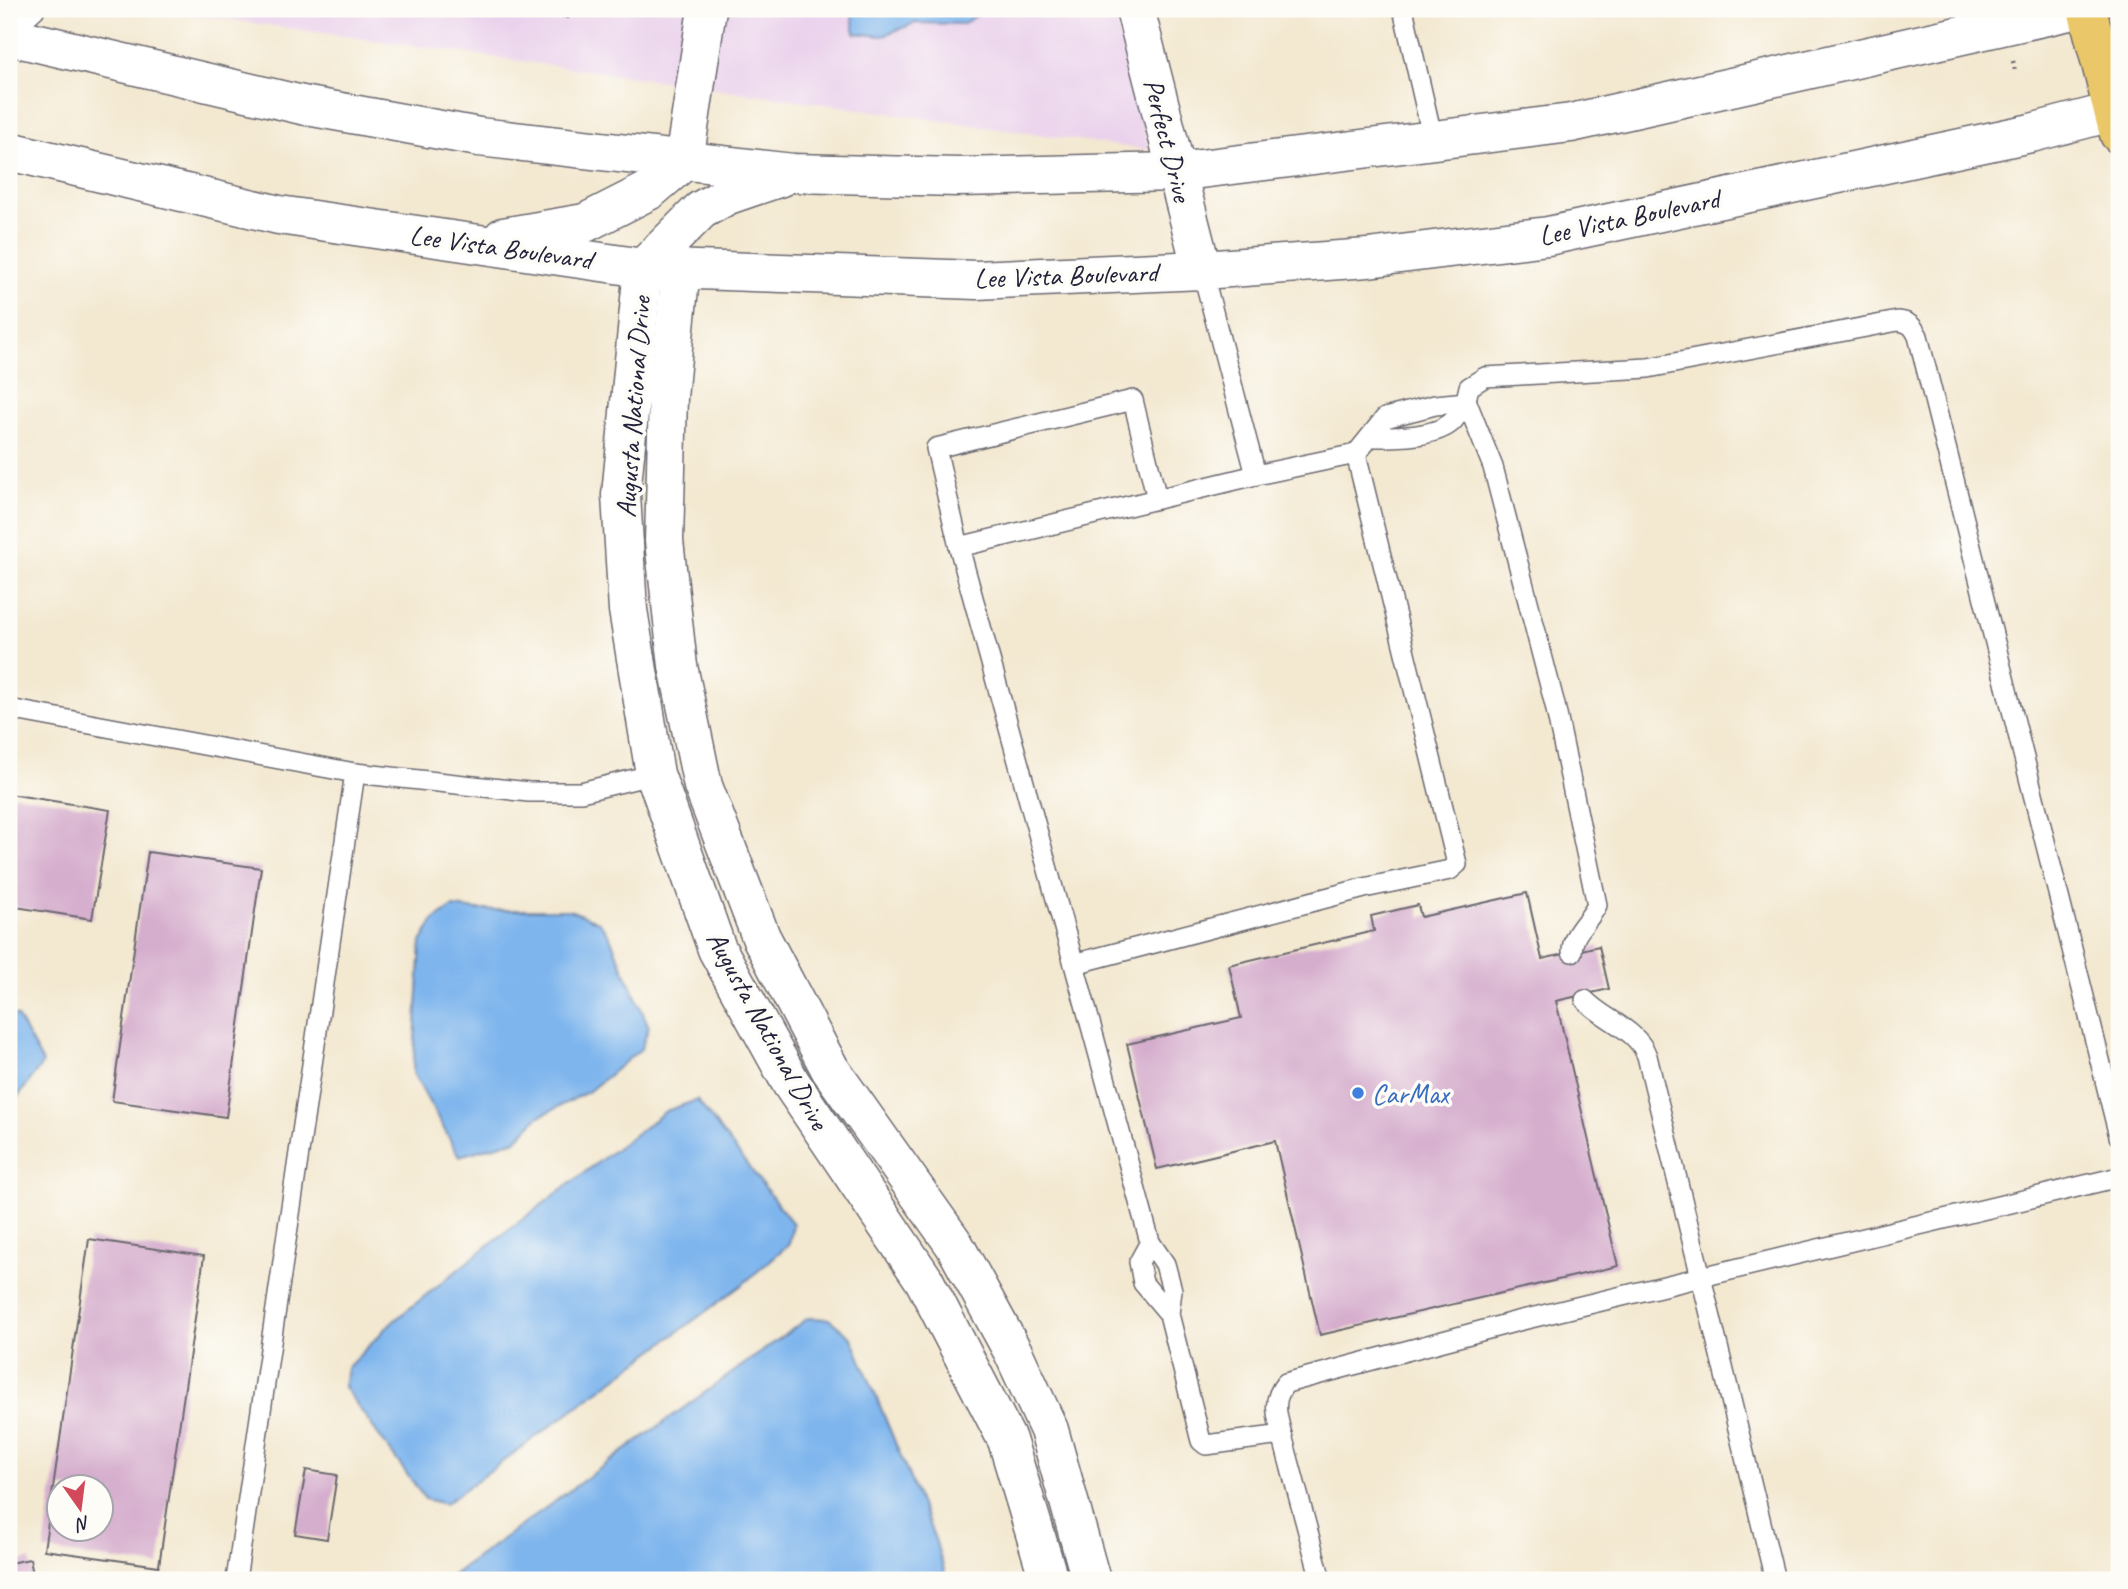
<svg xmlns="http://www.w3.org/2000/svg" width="2128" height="1589" font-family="Caveat,sans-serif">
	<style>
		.built { fill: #ead1ec }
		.water { fill: #7eb5ed; stroke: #506c94; stroke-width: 2 }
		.building { fill: #d5adcd; fill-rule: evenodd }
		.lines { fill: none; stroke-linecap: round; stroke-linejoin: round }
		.service-casing { stroke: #6b676f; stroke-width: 22 }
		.minor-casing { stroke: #6b676f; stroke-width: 41 }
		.tertiary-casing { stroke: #6b676f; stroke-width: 41 }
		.primary-casing { stroke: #6b676f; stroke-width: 41 }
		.path { stroke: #6b676f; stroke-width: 4.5; stroke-dasharray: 2 5; stroke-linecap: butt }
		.service { stroke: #fff; stroke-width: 19 }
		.minor { stroke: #fff; stroke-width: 38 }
		.tertiary { stroke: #fff; stroke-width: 38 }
		.primary { stroke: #eac769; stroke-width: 38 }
		.shop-dot { fill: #3f7fe0; stroke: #fdfcf7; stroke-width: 2.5 }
		.labels { text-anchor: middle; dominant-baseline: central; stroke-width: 7; stroke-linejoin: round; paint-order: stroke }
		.street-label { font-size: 28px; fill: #22223b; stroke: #fdfcf7 }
		.shop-label { font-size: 28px; fill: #366cbe; stroke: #fdfcf7; text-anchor: start }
	</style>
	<rect width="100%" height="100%" fill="#fdfcf7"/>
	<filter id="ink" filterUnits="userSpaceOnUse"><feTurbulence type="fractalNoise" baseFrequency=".0143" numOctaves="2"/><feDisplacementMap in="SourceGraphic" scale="14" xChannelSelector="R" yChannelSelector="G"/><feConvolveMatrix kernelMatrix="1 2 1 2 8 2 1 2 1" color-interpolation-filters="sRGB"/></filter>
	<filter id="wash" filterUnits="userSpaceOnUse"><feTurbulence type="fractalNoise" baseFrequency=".00686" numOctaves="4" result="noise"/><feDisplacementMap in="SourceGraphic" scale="28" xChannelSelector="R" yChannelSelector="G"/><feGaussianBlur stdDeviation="1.57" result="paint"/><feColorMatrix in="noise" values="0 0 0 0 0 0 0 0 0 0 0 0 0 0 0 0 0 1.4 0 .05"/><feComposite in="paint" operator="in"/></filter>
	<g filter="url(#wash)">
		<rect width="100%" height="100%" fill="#f3e8d0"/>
		<polygon class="built" points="154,9 1113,9 1149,150"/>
		<g class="water">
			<polygon points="851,9 985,9 964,24 915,23 882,36 855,33"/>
			<polygon points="453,907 478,910 570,910 599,922 609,935 649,1027 641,1049 588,1092 538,1117 516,1140 459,1156 413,1073 421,942 434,920"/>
			<polygon points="9,1014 17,1016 43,1063 9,1109"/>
			<polygon points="697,1100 793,1224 789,1244 743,1284 445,1504 425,1499 344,1387 347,1368 390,1324 495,1240 666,1111"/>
			<polygon points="808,1318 829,1319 852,1338 935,1539 947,1580 446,1580"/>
		</g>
		<g id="blocks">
			<g class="building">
				<polygon points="536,9 570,9 568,18"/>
				<polygon points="9,794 110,810 92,919 9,906"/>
				<polygon points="148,852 261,868 226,1117 112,1101"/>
				<polygon points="1527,893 1542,959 1599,946 1609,989 1556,1001 1618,1266 1320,1335 1275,1141 1157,1169 1127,1044 1241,1018 1229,965 1374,931 1371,916 1418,905 1421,917"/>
				<path d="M89,1239L204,1256L159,1566L44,1550ZM60,1488H102V1530H60Z"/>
				<polygon points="306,1470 337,1475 327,1539 295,1534"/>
				<polygon points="30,1559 34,1580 9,1580 9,1563"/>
			</g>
		</g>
	</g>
	<g filter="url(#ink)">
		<use href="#blocks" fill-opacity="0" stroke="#6b676f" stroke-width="2"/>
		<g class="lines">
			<defs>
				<g id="service">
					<polyline points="1403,9 1433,140"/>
					<polyline points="9,33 35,9"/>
					<polyline points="1202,270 1256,475"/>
					<polygon points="1356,454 1457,864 1450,870 1364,888 1074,964 959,547 1256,475"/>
					<path d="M1356,454L1385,418L1435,405L1467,402C1463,408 1458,415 1453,421C1436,438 1393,437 1370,437"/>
					<polyline points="959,547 936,448 1133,400 1157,499"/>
					<polyline points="9,709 355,773 529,792 581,792 655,774"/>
					<path d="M1572,952C1572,932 1589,922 1597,905L1555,705L1493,467L1466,400L1469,387L1485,377L1648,368L1898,321C1909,322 1913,326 1918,336L2119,1136"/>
					<polyline points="1074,964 1150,1242"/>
					<path d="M1585,1000C1604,1020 1637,1029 1647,1056L1775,1580"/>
					<polyline points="1169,1314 1143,1283 1139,1262 1150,1242 1165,1264 1172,1290 1169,1314 1201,1441 1206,1445 1282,1435 1321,1580"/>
					<path d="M1282,1435C1277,1415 1271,1400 1286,1383L1518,1321L2119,1177"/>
					<polyline points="236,1580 355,773"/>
				</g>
				<g id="minor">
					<polyline points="1135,9 1202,270"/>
					<polyline points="684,161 707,9"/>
					<polyline points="643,268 621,495 628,610 655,774 717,949 791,1083 924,1280 1007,1440 1049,1580"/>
					<polyline points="681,268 668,397 664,541 678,666 703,786 761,937 830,1069 954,1244 1013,1352 1049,1430 1091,1580"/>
				</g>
				<g id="tertiary">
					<polyline points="9,36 302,105 479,137 793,173 958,177 1176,172 1571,123 2078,9"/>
					<polyline points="9,151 279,215 643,268 976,280 1202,270 1368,258 1548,236 2031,133 2119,110"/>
					<polyline points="503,237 585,223 650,190 684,161"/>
					<polyline points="643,268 701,210 728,195 781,177"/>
				</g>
				<polyline id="primary" points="2087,9 2119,134"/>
			</defs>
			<use href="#service" class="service-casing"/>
			<use href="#minor" class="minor-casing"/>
			<use href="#tertiary" class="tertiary-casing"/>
			<use href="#primary" class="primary-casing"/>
			<polyline class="path" points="2013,61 2016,74"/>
			<use href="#service" class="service"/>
			<use href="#minor" class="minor"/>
			<use href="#tertiary" class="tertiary"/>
			<use href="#primary" class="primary"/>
		</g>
	</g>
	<circle class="shop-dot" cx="1358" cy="1093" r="7"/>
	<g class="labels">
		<g class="street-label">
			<text transform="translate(1168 140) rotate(76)">Perfect Drive</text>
			<text transform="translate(1629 217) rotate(-12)">Lee Vista Boulevard</text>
			<text transform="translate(501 247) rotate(8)">Lee Vista Boulevard</text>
			<text transform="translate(1066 275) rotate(-2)">Lee Vista Boulevard</text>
			<text transform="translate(633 407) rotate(-86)">Augusta National Drive</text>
			<text transform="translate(768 1030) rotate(61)">Augusta National Drive</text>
		</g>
		<g class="shop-label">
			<text x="1372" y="1093">CarMax</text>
		</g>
	</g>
	<rect width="2128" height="1589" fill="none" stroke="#fdfcf7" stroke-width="35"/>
	<g transform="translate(80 1508) rotate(166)"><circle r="33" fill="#fdfcf7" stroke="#a5a5ac" stroke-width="2"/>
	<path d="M0-5L12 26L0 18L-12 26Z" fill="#d1495b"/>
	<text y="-10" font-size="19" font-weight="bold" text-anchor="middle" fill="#22223b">N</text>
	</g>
</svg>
